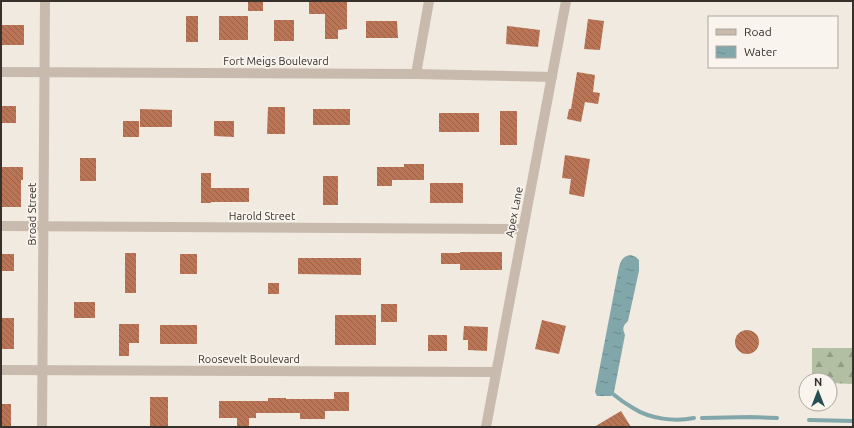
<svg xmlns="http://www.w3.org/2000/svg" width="854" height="428" font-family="Ubuntu,sans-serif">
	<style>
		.forest { fill: url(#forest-firs) }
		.water { fill: url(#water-ripples) }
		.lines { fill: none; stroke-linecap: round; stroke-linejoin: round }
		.stream { stroke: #82a7ab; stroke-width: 4 }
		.building { fill: url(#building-back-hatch) }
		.minor { stroke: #c8bbad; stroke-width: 10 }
		.labels { text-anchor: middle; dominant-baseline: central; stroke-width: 3.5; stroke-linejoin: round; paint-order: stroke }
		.street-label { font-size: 11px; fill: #37302b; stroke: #f9f4ed }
	</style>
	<defs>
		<pattern id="forest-firs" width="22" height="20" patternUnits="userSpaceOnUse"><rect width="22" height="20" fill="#b3bfa2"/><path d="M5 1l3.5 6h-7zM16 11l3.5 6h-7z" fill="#929c84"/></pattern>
		<pattern id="water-ripples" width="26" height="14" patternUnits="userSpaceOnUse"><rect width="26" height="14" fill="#82a7ab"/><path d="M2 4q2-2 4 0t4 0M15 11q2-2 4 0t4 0" fill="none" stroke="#6b888b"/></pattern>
		<pattern id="building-back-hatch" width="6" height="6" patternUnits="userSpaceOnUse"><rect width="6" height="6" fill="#ba7456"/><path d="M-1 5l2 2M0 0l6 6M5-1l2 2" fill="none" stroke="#986047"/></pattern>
	</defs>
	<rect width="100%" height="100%" fill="#f1eae0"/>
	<polygon class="forest" points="812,348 853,348 853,384 830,383 830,380 812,380"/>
	<path class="water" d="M631,255L636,257L639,260V271L628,321C623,326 622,328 625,335L614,392L611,396H597L595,392L618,272C620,263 621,256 631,255Z"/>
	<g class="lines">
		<g class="stream">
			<path d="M613,394C619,399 626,404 633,408C650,419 675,422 694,418"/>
			<polyline points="702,418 750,417 777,418"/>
			<polyline points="809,420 853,421"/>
		</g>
	</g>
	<g class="building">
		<rect x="248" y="1" width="15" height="10"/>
		<polygon points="309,1 347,1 347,29 338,30 338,39 325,39 325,14 309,14"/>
		<rect x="186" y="16" width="12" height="26"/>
		<rect x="219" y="16" width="29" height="24"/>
		<polygon points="588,19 604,21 600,50 584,49"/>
		<rect x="274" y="20" width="20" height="21"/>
		<polygon points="366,21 397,21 398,38 366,38"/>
		<rect x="1" y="25" width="23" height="20"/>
		<polygon points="507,26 540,30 538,47 506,44"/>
		<polygon points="577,72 595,75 593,92 600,93 598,104 585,102 581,122 567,119 569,109 571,109"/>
		<rect x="1" y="106" width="15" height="17"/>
		<polygon points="268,107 285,107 285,134 267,134"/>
		<polygon points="140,109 172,110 172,127 140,127"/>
		<rect x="313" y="109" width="37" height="16"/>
		<rect x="500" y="111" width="17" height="34"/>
		<rect x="439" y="113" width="40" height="19"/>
		<rect x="123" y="121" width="16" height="16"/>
		<polygon points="214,121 234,121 234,137 214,136"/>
		<polygon points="565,155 590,159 584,197 569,194 571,179 562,178"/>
		<rect x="80" y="158" width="16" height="23"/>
		<polygon points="404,164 424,164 424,180 392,180 392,186 377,186 377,167 404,167"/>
		<polygon points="1,167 23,167 23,180 21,180 21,207 1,207"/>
		<polygon points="201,173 211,173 211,188 249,188 249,202 211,202 211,203 201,203"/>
		<rect x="323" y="176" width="15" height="29"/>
		<rect x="430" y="183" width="33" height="20"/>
		<polygon points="460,252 502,252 502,270 460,270 460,264 441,264 441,253 460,253"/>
		<rect x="125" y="253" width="11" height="40"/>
		<rect x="1" y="254" width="13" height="17"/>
		<rect x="180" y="254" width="17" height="20"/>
		<polygon points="298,258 361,258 361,275 298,274"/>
		<rect x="268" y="283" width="11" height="11"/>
		<rect x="74" y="302" width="21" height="16"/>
		<rect x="381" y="304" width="16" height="18"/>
		<rect x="335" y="315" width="41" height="30"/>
		<rect x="1" y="318" width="13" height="31"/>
		<polygon points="542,320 566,326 559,354 535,349"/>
		<polygon points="119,324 139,324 139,343 129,343 129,356 119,356"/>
		<rect x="160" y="325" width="37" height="19"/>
		<polygon points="464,326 488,327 487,351 468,350 468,340 463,340"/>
		<circle cx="747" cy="342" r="12"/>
		<rect x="428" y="335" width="19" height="16"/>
		<polygon points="334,392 349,392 349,411 325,411 325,419 300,419 300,413 256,413 256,418 249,418 249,427 237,427 237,418 219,418 219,401 268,401 268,398 286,398 286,399 334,399"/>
		<rect x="150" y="397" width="18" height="30"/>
		<rect x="1" y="404" width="10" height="23"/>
		<polygon points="621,411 631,427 594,427"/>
	</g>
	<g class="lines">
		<g class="minor">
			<polyline points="1,72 416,74 552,77"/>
			<polyline points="416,74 429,1"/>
			<polyline points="1,226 523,229"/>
			<polyline points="1,370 496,372"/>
			<polyline points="42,427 45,1"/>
			<polyline points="486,427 566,1"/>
		</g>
	</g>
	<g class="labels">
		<g class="street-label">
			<text x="276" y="61">Fort Meigs Boulevard</text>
			<text transform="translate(514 212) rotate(-79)">Apex Lane</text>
			<text transform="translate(32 214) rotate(-90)">Broad Street</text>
			<text x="262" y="216">Harold Street</text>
			<text x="249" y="359">Roosevelt Boulevard</text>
		</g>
	</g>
	<rect width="854" height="428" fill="none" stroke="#37302b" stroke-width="4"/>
	<rect x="708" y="16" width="130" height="52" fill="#f9f4ed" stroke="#aba69f"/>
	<rect x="716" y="29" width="20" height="6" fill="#c8bbad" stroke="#aba69f"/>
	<text x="744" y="36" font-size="12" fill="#37302b">Road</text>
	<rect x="716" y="46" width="20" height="12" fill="url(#water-ripples)" stroke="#aba69f"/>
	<text x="744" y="56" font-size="12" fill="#37302b">Water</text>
	<g transform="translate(818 392)"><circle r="19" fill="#f9f4ed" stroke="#aba69f"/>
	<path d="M0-3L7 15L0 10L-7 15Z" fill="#254f55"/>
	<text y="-6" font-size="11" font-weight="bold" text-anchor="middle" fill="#37302b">N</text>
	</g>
</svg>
